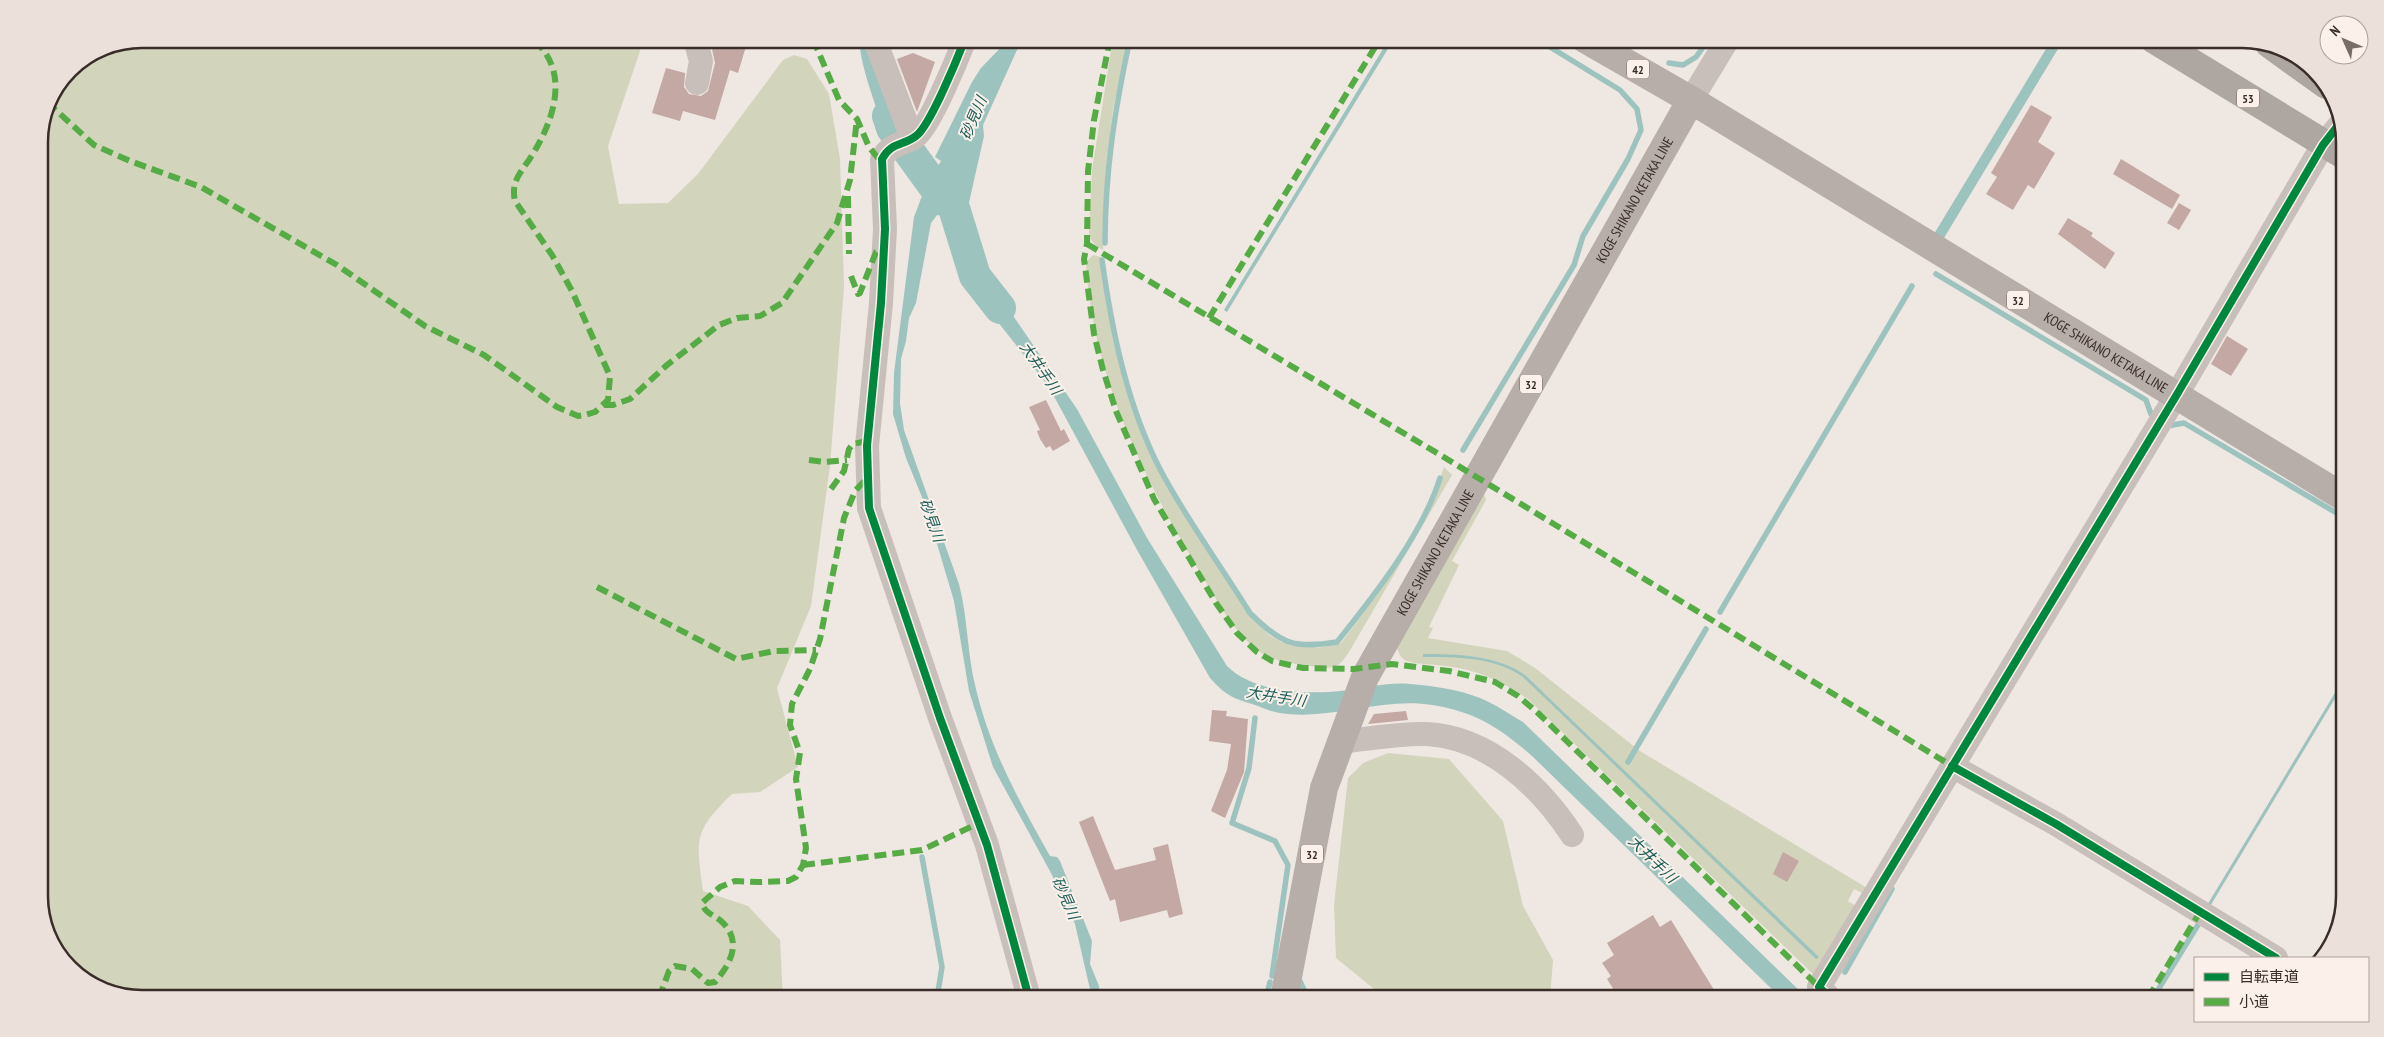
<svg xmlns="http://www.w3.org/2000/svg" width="2384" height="1037" font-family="'PT Sans Narrow','Noto Sans JP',sans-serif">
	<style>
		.green { fill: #d3d4bc }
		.water { fill: #9dc3be }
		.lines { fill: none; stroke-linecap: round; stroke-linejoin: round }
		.stream { stroke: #9dc3be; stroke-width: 5.5 }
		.river { stroke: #9dc3be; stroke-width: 32 }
		.building { fill: #c4a8a3 }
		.minor { stroke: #c8bfbb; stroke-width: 24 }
		.major { stroke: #b7aeaa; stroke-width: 28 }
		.highway { stroke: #aea6a1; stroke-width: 28 }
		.quiet { stroke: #55ab44; stroke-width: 6; stroke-dasharray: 12 6; stroke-linecap: butt }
		.cycleway-casing { stroke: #fbf1ea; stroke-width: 11 }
		.cycleway { stroke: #00873e; stroke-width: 8 }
		.labels { text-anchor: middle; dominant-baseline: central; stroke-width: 4; stroke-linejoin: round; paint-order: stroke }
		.shield { fill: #fbf1ea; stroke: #746762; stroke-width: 1 }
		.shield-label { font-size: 12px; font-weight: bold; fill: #3a2c28 }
		.street-label { font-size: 14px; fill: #3a2c28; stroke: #fbf1ea }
		.water-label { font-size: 15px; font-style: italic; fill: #1b5e5a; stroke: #fbf1ea }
		.rim { fill: none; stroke: #3a2c28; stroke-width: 2.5 }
	</style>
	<rect width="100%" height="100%" fill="#efe7e2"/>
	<g class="green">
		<path d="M142,39H644L608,146L619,204L668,203L698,174L783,60L794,55L807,59L829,94L840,159L844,287L830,466L811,606L777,688L798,767L760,792L732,794C693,832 696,839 703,891L748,906L780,940L783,998H142L103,991L60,958L39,902V135L47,102L69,69L103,46Z"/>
		<polygon points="1113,39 1128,39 1113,109 1107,160 1103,250 1094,244 1089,236 1092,170"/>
		<path d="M1093,255L1101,257L1107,305L1119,358L1133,403L1160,470L1250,615L1269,635L1281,642L1318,648L1341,643L1383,587L1431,505L1444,467L1452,475L1356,640C1338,671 1338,670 1303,665C1290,663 1275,661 1263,654C1235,636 1218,602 1201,574C1144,479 1092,375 1086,262Z"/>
		<path d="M1484,494L1486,500L1452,561L1459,565L1429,627L1433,628L1428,638L1507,651L1535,668L1640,751L1872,891L1868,896L1854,889L1848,901L1856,906L1814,975L1529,700C1503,681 1477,670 1446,666C1433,664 1419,665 1407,661C1400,658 1398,652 1396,645Z"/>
		<polygon points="1388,753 1449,759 1503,821 1523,906 1553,960 1550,998 1385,998 1336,958 1334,905 1348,778 1363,763"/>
	</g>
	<g class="water">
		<path d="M859,39H871L904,130L886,138C877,107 861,70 859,39Z"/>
		<path d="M1009,39H1022L983,125L984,136L961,238L942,216L937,215L931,223L916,303L909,318L906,341L901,359L900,403L904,430L959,584C968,618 967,655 976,689C990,749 1020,803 1050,856L1057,857L1060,861L1092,941L1090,964L1099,986L1100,998H1092L1075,924L1051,873L993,767L969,691L954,601L926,507L906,458L893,414L894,373L914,217L925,188L941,161L935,157L972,82L981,68Z"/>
		<polygon points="1389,39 1394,39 1227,312 1224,310"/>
		<polygon points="2052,39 2064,39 1944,238 1934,234"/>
		<path d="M981,269L1077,409L1147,538L1227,666C1255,694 1312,695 1349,690C1370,687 1389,682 1410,684C1433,686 1458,689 1480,698C1495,704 1509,714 1523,722L1807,998H1781L1532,756C1500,728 1476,712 1432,705C1382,697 1331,721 1280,713C1273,712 1265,709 1258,706C1234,698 1228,698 1210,678L1136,548L1049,387L964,279Z"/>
		<path d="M1423,654C1456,654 1497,655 1525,675L1819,957L1816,959L1523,677C1496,657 1455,657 1423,657Z"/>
		<polygon points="2345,676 2345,682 2209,908 2206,907"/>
	</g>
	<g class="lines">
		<g class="stream">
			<polyline points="1669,63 1683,65 1696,57 1709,39"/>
			<path d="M1105,243C1105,171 1115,108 1130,39"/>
			<path d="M1102,260C1112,331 1127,406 1161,471C1187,520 1221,566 1250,613C1281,644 1294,649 1337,642C1374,596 1422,535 1440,478"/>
			<polyline points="1936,274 2146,400 2151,414"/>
			<polyline points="2167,426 2184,423 2345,518"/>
			<polyline points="1463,450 1574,265 1583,236 1628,159 1641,130 1637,109 1620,90 1537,39"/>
			<polyline points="1720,612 1912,286"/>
			<polyline points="1255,718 1249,768 1232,823 1275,841 1288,865 1272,976"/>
			<polyline points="1628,762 1706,629"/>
			<polyline points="922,857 942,967 937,998"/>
			<polyline points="1845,972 1892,889"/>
			<polyline points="1299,979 1304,990 1302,998"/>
			<polyline points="1266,998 1270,982"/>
			<polyline points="2153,998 2201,920"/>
		</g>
		<g class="river">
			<polyline points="888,116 892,128 939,193"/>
			<polyline points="949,192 975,276 1000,308"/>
		</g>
	</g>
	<g class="building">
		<polygon points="713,39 736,39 747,43 738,73 730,70 715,120 683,111 680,121 652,113 666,68 685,73 684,87 689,94 701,96 708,91 715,63 712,49"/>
		<polygon points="913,53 935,62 917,112 897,59"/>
		<polygon points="2031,105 2052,117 2038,142 2055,153 2034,189 2028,185 2013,210 1986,194 1997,177 1991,173"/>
		<polygon points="2121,159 2180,195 2172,209 2113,174"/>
		<polygon points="2179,203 2191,210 2179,230 2167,223"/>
		<polygon points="2068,218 2093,233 2091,236 2115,253 2105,269 2058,234"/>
		<polygon points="2227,336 2248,349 2231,376 2211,364"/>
		<polygon points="1046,400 1061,431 1064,429 1070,441 1053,451 1050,446 1046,448 1040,439 1037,431 1040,430 1029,407"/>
		<polygon points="1212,710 1227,711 1226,716 1248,719 1244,772 1225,818 1211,811 1227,770 1231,744 1209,741"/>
		<polygon points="1406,711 1408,720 1368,724 1374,714"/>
		<polygon points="1093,816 1115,870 1156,860 1153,848 1168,844 1183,914 1169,918 1167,910 1120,922 1115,899 1110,901 1079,822"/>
		<polygon points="1783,852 1799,861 1787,882 1773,874"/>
		<polygon points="1653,915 1660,927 1671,920 1719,998 1619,998 1607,979 1611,976 1602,963 1614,955 1607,943"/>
	</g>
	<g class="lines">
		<g class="minor">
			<polyline points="695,39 701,61 697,83"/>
			<polyline points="877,39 878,48 912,138"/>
			<path d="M965,39C958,57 930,126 916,136C903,146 891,142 882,159L885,229L881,303L867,446L869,508L940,718L987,845L1029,998"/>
			<polyline points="1691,100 1728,39"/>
			<path d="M1339,742C1368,739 1398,733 1427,734C1488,737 1540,786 1572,835"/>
			<polyline points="1952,766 2056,824 2276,958"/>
			<polyline points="1830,998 1819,987 2176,396 2323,145 2338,127"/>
		</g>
		<g class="major">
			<path id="s1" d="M1585,39L1691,100L2345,498"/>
			<path id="s2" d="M1284,998L1324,788L1365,677L1691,100"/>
		</g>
		<g class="highway">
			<polyline points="2153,39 2345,156"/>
			<polyline points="2269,44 2326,85"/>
		</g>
		<g class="quiet">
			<polyline points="481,39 495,39"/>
			<polyline points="813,39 839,100 857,119 869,147 882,163"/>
			<polyline points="1110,39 1094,120 1088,171 1087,244 1084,259 1094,334 1103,370 1116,411 1154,499 1216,603 1237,633 1257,652 1272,661 1303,668 1354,669 1392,664 1449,671 1495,682 1518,696 1538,713 1819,987"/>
			<path d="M47,102L94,145L130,161L201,187L337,265L425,326L484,355L557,407L578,416L585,415L595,412L608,400L610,376L572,291L552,255L515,201C511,183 519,174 529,160C546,134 563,97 552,66C548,55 541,45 532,39"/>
			<polyline points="848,196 849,254"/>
			<polyline points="1087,244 1442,456 1952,766"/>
			<polyline points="851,276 858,294 860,293 876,252 885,246"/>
			<polyline points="1209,318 1380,39"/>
			<polyline points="604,405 613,405 630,399 667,365 719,325 737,318 760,316 782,303 837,223 850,180 857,119"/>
			<polyline points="809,460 825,462 847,460"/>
			<polyline points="831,489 844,471 849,449 853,444 867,441"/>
			<polyline points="597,587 736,659 774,651 816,650"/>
			<polyline points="803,865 922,850 979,823"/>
			<path d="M659,998L669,971L675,966L692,969L708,983L715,982C731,963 743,941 721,921C713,914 705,914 702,903L720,887L735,881L759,882L788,881L796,877L803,865L806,848L796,779L800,753L790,725L792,704L810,669L820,639L844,518L855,491L868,477"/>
			<polyline points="2148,998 2200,912"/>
		</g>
		<defs>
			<g id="cycleway">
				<path d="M965,39C958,57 930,126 916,136C903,146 891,142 882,159L885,229L881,303L867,446L869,508L940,718L987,845L1029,998"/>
				<polyline points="1952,766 2056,824 2276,958"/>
				<polyline points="1830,998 1819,987 2176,396 2323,145 2340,123"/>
			</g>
		</defs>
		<use href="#cycleway" class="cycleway-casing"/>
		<use href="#cycleway" class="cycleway"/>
	</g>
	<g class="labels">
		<g class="shield">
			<rect x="1627" y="59.5" width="22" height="19" rx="4"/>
			<rect x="2237" y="88.5" width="22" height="19" rx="4"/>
			<rect x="2007" y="290.5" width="22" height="19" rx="4"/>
			<rect x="1520" y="374.5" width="22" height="19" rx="4"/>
			<rect x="1301" y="844.5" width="22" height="19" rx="4"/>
		</g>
		<g class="shield-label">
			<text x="1638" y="69">42</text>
			<text x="2248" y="98">53</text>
			<text x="2018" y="300">32</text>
			<text x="1531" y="384">32</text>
			<text x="1312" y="854">32</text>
		</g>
		<g class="street-label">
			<text stroke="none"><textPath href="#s2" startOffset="880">KOGE SHIKANO KETAKA LINE</textPath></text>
			<text stroke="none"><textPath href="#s1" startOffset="608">KOGE SHIKANO KETAKA LINE</textPath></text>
			<text stroke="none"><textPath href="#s2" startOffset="475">KOGE SHIKANO KETAKA LINE</textPath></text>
		</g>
		<g class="water-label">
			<text transform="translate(973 118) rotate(-67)">砂見川</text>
			<text transform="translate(1041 368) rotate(55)">大井手川</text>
			<text transform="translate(932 520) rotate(70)">砂見川</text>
			<text transform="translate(1276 696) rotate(9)">大井手川</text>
			<text transform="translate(1653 859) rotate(44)">大井手川</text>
			<text transform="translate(1066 898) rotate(66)">砂見川</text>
		</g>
	</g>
	<path d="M0 0H2384V1037H0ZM142 48H2242A94 94 0 0 1 2336 142V896A94 94 0 0 1 2242 990H142A94 94 0 0 1 48 896V142A94 94 0 0 1 142 48Z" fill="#ece1da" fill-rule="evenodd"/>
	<path class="rim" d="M142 48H2242A94 94 0 0 1 2336 142V896A94 94 0 0 1 2242 990H142A94 94 0 0 1 48 896V142A94 94 0 0 1 142 48Z"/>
	<rect x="2194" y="957" width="175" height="65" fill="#fbf1ea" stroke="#aea29c"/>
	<rect x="2204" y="973" width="25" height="8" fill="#00873e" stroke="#aea29c"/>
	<text x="2239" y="982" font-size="15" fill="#3a2c28">自転車道</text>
	<rect x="2204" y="998" width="25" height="8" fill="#55ab44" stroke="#aea29c"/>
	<text x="2239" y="1007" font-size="15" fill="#3a2c28">小道</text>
	<g transform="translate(2344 40) rotate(315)"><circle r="24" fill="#fbf1ea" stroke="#aea29c"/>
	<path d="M0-4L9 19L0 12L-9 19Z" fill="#796d69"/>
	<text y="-8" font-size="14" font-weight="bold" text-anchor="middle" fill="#3a2c28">N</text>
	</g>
</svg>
